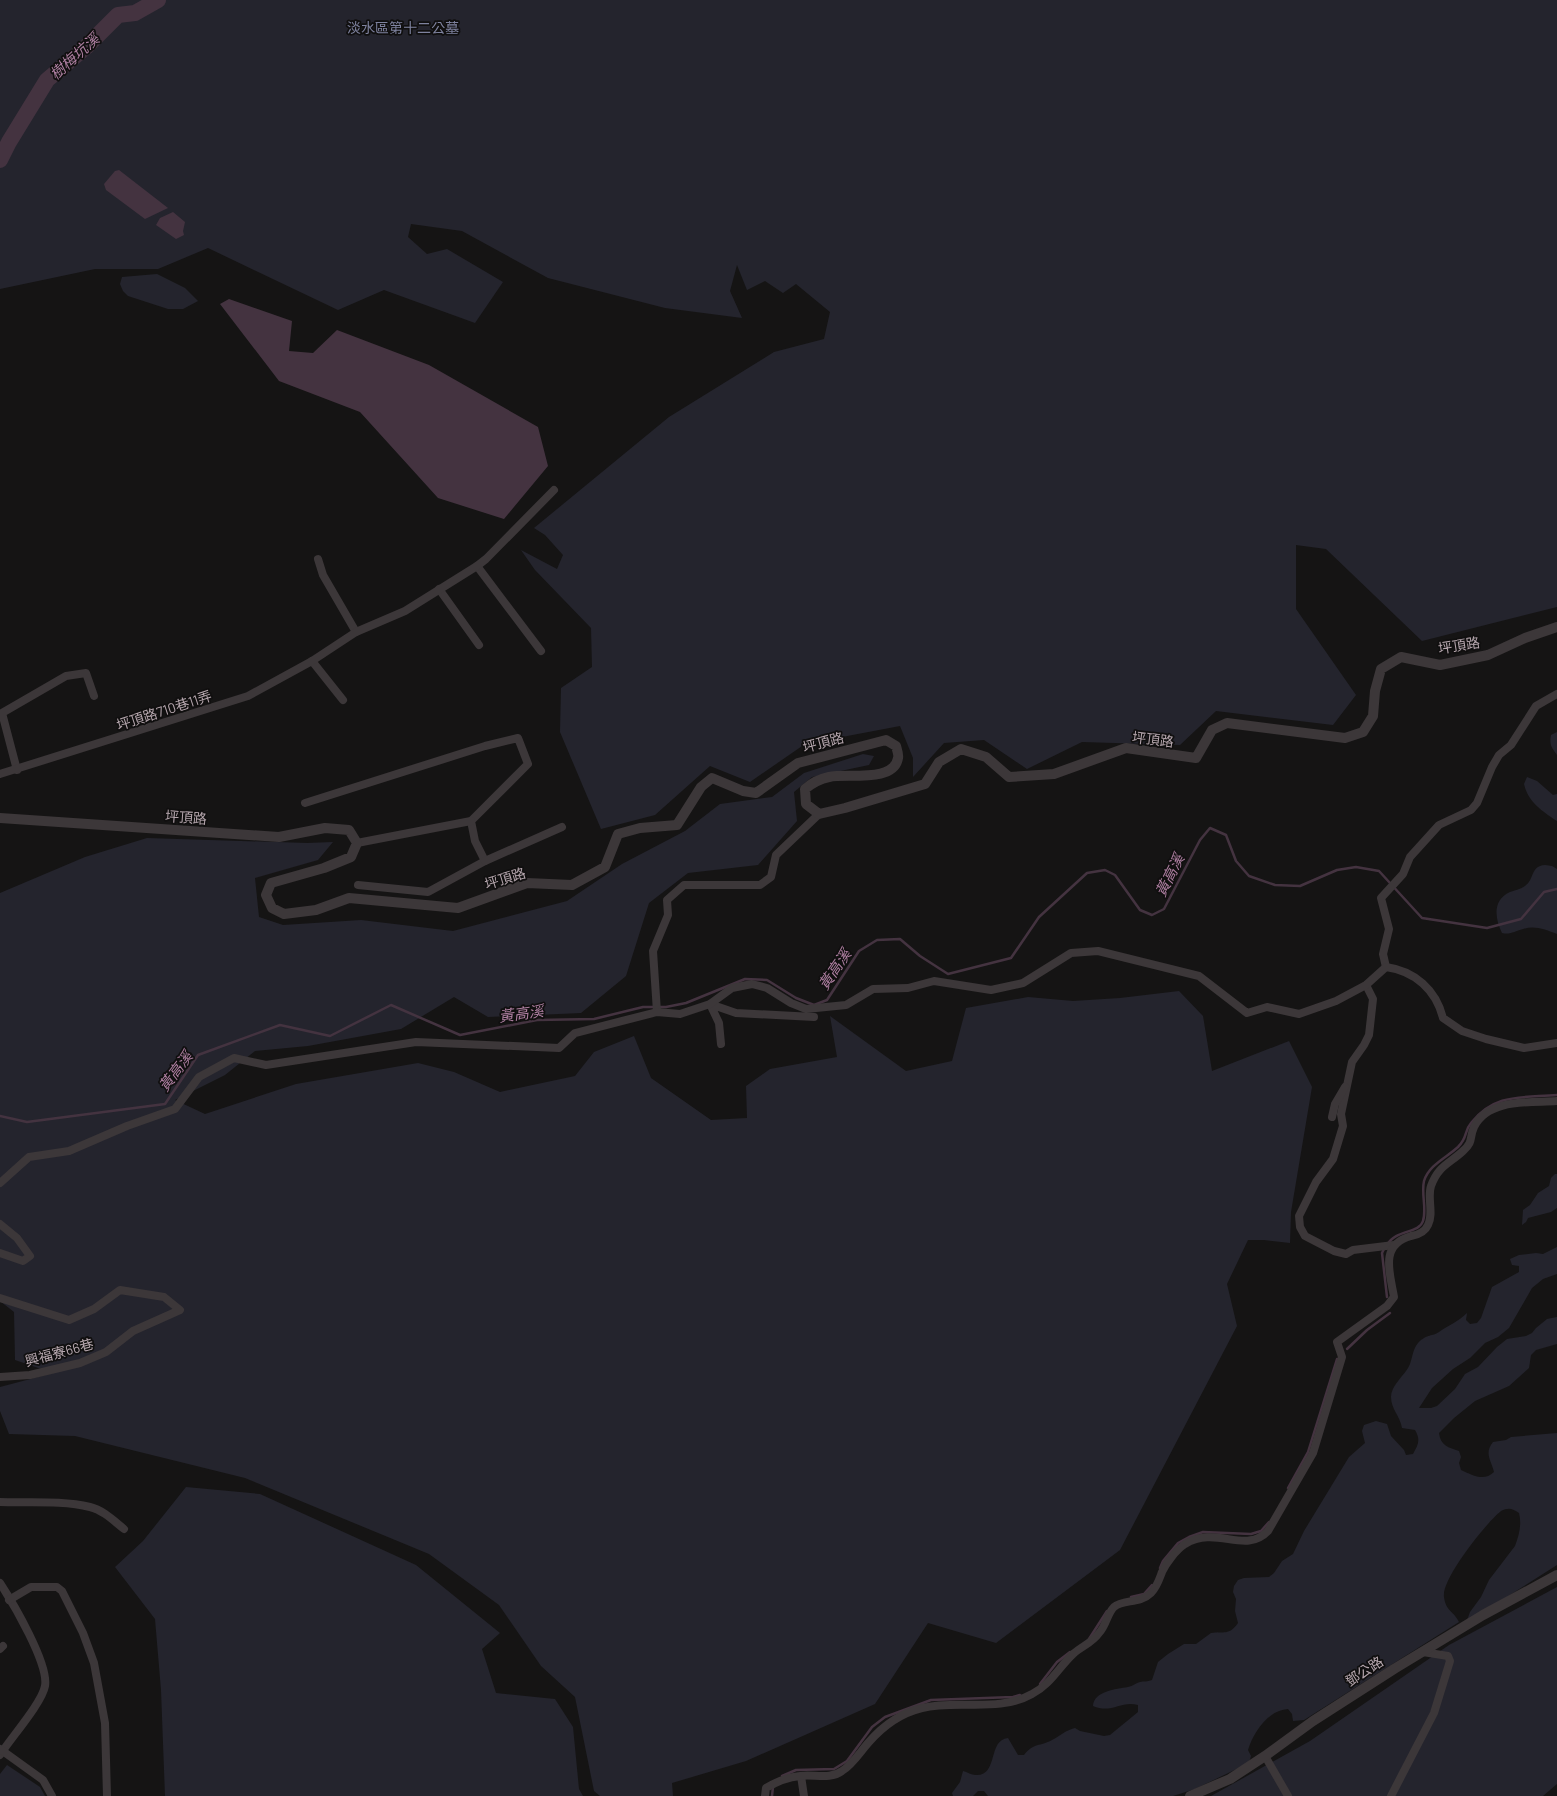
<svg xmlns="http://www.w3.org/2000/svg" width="1557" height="1796" font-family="Barlow,'Noto Sans TC',sans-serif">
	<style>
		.green { fill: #24242d }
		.water { fill: #443340 }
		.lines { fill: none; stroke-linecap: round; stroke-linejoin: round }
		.stream { stroke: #443340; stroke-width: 2.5 }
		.river { stroke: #443340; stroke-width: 16 }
		.minor { stroke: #3c3739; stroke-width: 8 }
		.tertiary { stroke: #3c3739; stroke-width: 10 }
		.labels { text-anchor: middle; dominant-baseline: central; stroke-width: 3.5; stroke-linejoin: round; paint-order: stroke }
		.park-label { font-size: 14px; fill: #7e829e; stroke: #100f0f }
		.street-label { font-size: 14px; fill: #b5a6ad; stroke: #100f0f }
		.water-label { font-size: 15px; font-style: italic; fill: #ae7fa1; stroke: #100f0f }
	</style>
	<rect width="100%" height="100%" fill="#151414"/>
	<g class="green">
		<polygon points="0,0 1557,0 1557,607 1422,641 1326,549 1296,545 1296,609 1356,695 1333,725 1216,711 1180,745 1082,742 1027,769 984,740 944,743 913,777 913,758 900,726 805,744 750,782 710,766 655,815 601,829 560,732 561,688 592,667 591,628 535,570 521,550 557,569 563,555 545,535 534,528 669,417 774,352 824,339 830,312 796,284 783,293 765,281 747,290 737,265 730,291 742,318 665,308 548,278 462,231 411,224 408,237 427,254 447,249 503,282 475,323 384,290 338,310 208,248 158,269 95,269 0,289"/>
		<polygon points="157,274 185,288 198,301 183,309 168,309 128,296 123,291 120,284 122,277"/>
		<path d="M1557,732V755C1552,748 1549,745 1551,735Z"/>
		<polygon points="863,754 874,756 869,765 812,777 794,792 797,821 758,865 688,873 649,903 626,976 581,1013 488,1017 454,997 401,1029 308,1046 255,1051 225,1075 175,1100 205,1114 296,1084 418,1063 454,1072 500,1092 575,1076 594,1052 634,1036 651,1078 711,1120 747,1118 746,1086 770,1069 837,1057 830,1016 906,1071 952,1061 966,1008 1028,997 1073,1001 1120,998 1179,991 1203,1016 1212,1071 1289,1041 1312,1087 1291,1212 1290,1243 1264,1240 1248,1240 1227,1284 1237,1326 1120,1550 996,1643 928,1623 875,1704 746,1761 672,1783 673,1796 600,1796 594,1791 575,1697 541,1666 499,1605 429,1554 245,1478 75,1436 9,1434 0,1411 0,1387 53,1373 15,1360 14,1312 0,1301 0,893 85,857 147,838 307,843 333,842 318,860 255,878 259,917 283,925 361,920 453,931 567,901 622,864 685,831 720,804 772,797 804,773"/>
		<path d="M1527,777L1537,781L1553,795L1557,794V821C1542,811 1528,802 1524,784Z"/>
		<path d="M1545,865L1552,866L1557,869V934C1546,930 1535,925 1523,929C1514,931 1511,935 1502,933C1495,919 1492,900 1510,892C1515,890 1521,889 1525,886C1535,879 1530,866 1545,865Z"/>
		<polygon points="1555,1174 1557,1174 1557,1208 1551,1212 1528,1218 1526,1222 1522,1225 1523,1210 1530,1205 1538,1193 1549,1186 1551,1178"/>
		<path d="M1557,1247V1274L1543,1279L1532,1288L1509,1328L1498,1337L1485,1343L1470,1358L1453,1369L1432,1388L1419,1408H1431L1437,1406L1455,1389L1465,1374L1478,1367L1497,1347L1507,1339L1526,1336L1532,1333L1536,1328L1547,1319L1557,1317V1344L1536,1350L1531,1355L1529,1368L1509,1386L1475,1401L1454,1418L1439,1433C1440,1445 1449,1448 1459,1451L1461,1457L1459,1463L1461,1470C1472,1475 1484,1482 1494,1472C1491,1460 1484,1453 1493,1442L1506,1440L1511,1437L1557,1433V1565L1466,1623L1470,1612L1481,1597L1489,1580L1515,1546C1519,1535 1522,1525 1519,1513C1513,1509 1509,1507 1501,1511C1487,1522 1441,1579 1444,1597C1446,1612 1454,1611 1459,1622L1304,1720L1293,1721L1292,1714L1288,1709C1268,1710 1253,1733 1248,1750L1251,1756L1249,1763L1195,1789L1173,1796H988L984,1791H978L973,1796H953L952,1793L960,1782L963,1771C967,1772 972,1775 975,1775C999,1777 987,1740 1008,1738L1018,1755H1024C1034,1742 1040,1747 1052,1740C1060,1736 1066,1730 1075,1728L1080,1731L1104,1736L1110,1735L1138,1712V1705C1121,1700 1112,1714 1093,1706C1094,1691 1116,1689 1128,1687C1133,1686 1136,1683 1140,1682C1144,1681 1147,1682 1152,1680L1158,1662L1168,1654L1184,1644H1196L1211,1633C1224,1631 1229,1636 1238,1623L1235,1611L1236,1599L1233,1592L1234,1586L1238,1580L1244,1578L1269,1577L1274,1573L1282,1561L1293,1554L1304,1531L1349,1457L1365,1443L1362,1431L1364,1425L1376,1421L1387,1424L1391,1436L1404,1450L1406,1455L1413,1454C1418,1445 1421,1440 1415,1430L1402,1428C1400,1416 1391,1409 1391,1397C1391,1387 1401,1378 1406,1371C1413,1363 1411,1351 1418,1343C1428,1333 1432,1337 1439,1332C1449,1325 1458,1322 1467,1313L1466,1320L1470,1324L1477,1323L1481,1318L1492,1287L1519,1272V1266L1512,1265L1510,1259L1519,1255L1536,1253L1543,1254Z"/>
		<polygon points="186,1487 260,1494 416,1565 500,1633 482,1649 496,1693 555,1699 573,1727 579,1789 583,1796 165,1796 161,1690 155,1619 115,1567 143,1541"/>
		<polygon points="1557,1587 1557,1784 1543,1796 1211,1796 1310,1741 1449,1645"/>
		<polygon points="7,1765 40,1787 45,1796 0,1796 0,1774"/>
	</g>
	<g class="water">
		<polygon points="119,170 168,208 145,219 106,190 104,184 115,171"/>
		<polygon points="173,212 185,222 183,231 184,235 176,239 156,225 160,218"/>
		<polygon points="229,299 292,321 289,351 313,353 337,330 429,365 538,427 548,466 504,519 438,498 360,412 279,381 220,304"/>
	</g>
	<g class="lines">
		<g class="stream">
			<polyline points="0,1116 27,1122 165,1104 198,1055 280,1025 330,1036 391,1005 460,1035 537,1020 594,1019 643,1007 666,1007 686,1003 745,979 767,980 796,998 814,1005 827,1000 859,951 877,940 900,939 920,956 948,974 1011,958 1039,917 1087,873 1105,870 1115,875 1140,910 1152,915 1164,909 1200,840 1210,828 1226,835 1236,861 1249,876 1275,885 1300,886 1337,870 1356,867 1379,871 1422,918 1487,928 1521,919 1544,892 1557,889"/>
			<path d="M1387,1245C1396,1229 1419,1234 1423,1221C1427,1209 1421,1194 1424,1181C1429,1165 1446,1158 1458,1147C1468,1137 1464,1131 1471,1123C1495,1093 1521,1098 1557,1095"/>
			<polyline points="1384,1249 1382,1253 1387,1297"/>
			<polyline points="1347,1349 1367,1330 1390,1313"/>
			<polyline points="1288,1488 1308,1452 1337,1359"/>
			<polyline points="1160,1568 1163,1561 1178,1543 1189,1537 1203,1532 1251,1534 1261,1531 1269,1522"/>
			<polyline points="1131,1597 1144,1594 1152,1585"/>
			<polyline points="1089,1639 1107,1611"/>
			<polyline points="1040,1684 1057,1662 1070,1652"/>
			<polyline points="782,1776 796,1770 834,1769 847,1761 872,1727 885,1717 931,1700 1013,1697 1020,1695"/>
			<polyline points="772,1796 773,1787"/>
		</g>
		<polyline class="river" points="0,160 9,142 47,80 86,47 118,15 135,13 158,0"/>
		<g class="minor">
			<polyline points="318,559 323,575 356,632"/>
			<polyline points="477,566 541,651"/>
			<polyline points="439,589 479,645"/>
			<polyline points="312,661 343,700"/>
			<polyline points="17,770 2,713 66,676 86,673 94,696"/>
			<polyline points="0,774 248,696 312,661 356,632 405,611 477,566 486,559 554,490"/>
			<polyline points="305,803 485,746 518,738 528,764 471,821 475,841 485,861 428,892 358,885"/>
			<polyline points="357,843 471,821"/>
			<polyline points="485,861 562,827"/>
			<polyline points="1386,967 1383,954 1389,929 1381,898 1403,874 1410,857 1439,825 1471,810 1477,803 1492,767 1499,755 1511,745 1536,706 1557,694"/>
			<polyline points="1366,985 1373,999 1369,1035 1364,1045 1352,1062 1341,1114 1343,1126 1333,1159 1316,1182 1299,1216 1300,1227 1305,1236 1334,1251 1346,1254 1353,1250 1394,1245"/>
			<polyline points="657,1012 653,951 668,915 667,900 684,885 760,885 771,877 776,855 819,814"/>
			<polyline points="721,1044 719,1023 710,1004 736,1013 814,1017"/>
			<polyline points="1332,1117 1335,1104 1345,1087"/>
			<path d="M0,1183L29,1157L69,1151L127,1126L175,1109L199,1077L234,1058L266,1065L416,1042L559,1048L575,1033L657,1012L680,1014L710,1004L732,988L752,984L767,988L791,1003L806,1009L846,1005L873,989L908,988L934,981L991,990L1023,983L1071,953L1098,951L1199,976L1247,1013L1267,1007L1299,1014L1336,1001L1366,985L1386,967C1415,971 1436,990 1443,1018L1462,1031L1486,1039L1524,1048L1557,1043"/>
			<polyline points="0,1224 17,1238 30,1256 23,1261 0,1253"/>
			<polyline points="0,1298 69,1320 94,1309 120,1290 164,1297 180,1310 133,1331 106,1352 80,1363 30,1375 0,1377"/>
			<path d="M0,1502C29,1503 62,1500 90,1507C103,1510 114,1521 124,1529"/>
			<path d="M0,1583C13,1603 49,1664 45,1686C42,1703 10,1739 0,1755"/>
			<polyline points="9,1600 31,1587 57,1587 62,1591 83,1633 94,1663 105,1723 107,1796"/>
			<polyline points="0,1649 3,1646"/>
			<polyline points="0,1749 43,1780 52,1796"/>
			<polyline points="1265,1756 1288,1796"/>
			<polyline points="801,1776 804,1796"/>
			<path d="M765,1796L766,1788C776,1782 789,1777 800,1776C814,1774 830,1780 842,1771C853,1764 860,1752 869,1742C883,1726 901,1713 922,1708C958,1699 998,1713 1032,1694C1050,1685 1059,1667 1073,1654C1082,1646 1092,1643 1099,1633C1106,1626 1107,1614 1114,1607C1123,1599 1140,1604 1151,1593C1157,1587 1159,1580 1162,1572C1166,1563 1176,1550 1185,1544C1217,1525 1245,1555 1268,1531L1313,1453L1342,1357L1337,1342L1387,1306L1394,1297C1390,1273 1379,1245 1411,1236C1417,1235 1425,1232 1428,1225C1434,1213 1427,1198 1431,1186C1438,1166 1449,1164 1463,1151C1474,1141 1469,1138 1474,1127C1488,1098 1531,1103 1557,1101"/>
			<polyline points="1391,1796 1434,1713 1450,1661 1448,1656 1423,1652"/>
		</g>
		<g class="tertiary">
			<path d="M0,818L279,837L325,828L349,830L357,843L351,857L324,868L271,883L266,895L272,908L284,914L316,910L349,898L458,908L527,883L572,885L605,867L618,834L640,828L677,825L701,787L712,778L743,791L756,793L798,763L886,740L896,746C897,750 899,755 898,758C894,783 847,773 829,777C819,779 812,783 805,789L806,804L819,814L845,808L925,784L939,762L961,749L986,757L1009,777L1054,774L1126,748L1196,758L1212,730L1227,723L1345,738L1363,732L1373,716L1375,691L1381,669L1401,657L1440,665L1488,655L1525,638L1557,627"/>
			<polyline points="1190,1796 1230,1779 1265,1756 1313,1721 1394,1669 1483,1615 1557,1575"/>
		</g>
	</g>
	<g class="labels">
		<g class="park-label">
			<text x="403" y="27">淡水區第十二公墓</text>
		</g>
		<g class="street-label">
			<text transform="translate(1459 645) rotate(-9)">坪頂路</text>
			<text transform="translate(164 710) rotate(-18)">坪頂路710巷11弄</text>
			<text transform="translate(1153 739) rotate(7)">坪頂路</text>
			<text transform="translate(823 742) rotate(-15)">坪頂路</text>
			<text transform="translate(186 817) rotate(4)">坪頂路</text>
			<text transform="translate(505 878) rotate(-17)">坪頂路</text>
			<text transform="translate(59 1352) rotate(-15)">興福寮66巷</text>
			<text transform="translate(1364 1671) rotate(-33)">鄧公路</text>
		</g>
		<g class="water-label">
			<text transform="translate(74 56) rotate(-42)">樹梅坑溪</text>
			<text transform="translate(1169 875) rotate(-63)">黃高溪</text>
			<text transform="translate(834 969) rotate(-56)">黃高溪</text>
			<text transform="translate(521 1013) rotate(-8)">黃高溪</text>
			<text transform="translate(175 1071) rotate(-53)">黃高溪</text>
		</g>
	</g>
</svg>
